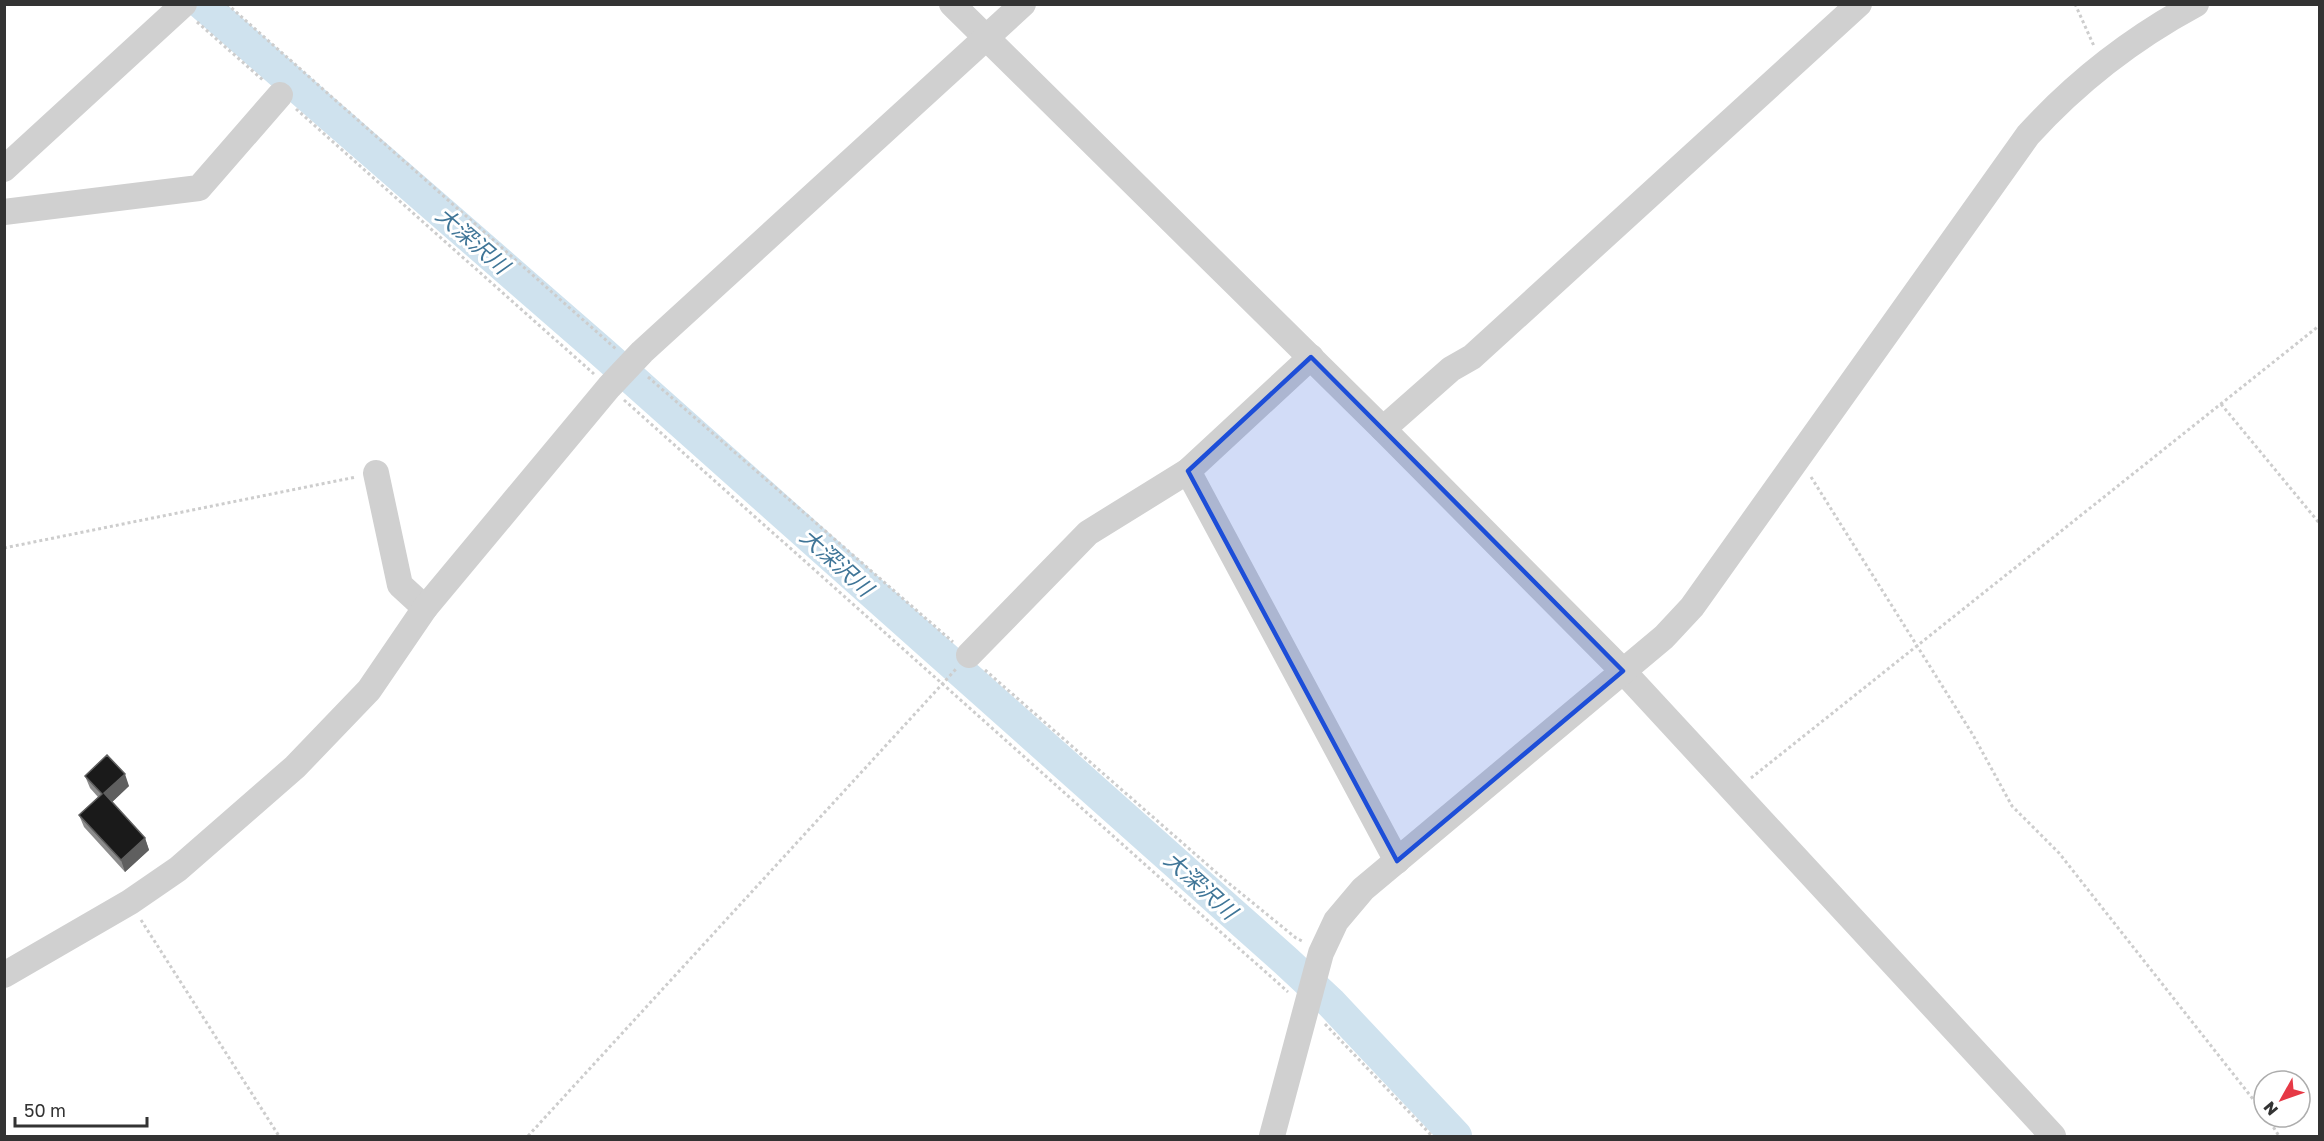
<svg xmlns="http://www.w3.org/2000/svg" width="2324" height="1141" font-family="'Golos Text','Noto Sans JP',sans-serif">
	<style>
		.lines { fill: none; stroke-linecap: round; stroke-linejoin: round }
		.river { stroke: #cfe2ee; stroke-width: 32 }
		.path { stroke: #cdcdcd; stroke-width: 3; stroke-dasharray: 3 3; stroke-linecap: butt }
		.minor { stroke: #d0d0d0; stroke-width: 26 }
		.wall { fill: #8c8c8c }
		.shaded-wall { fill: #5f5f5f }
		.building { fill: #1a1a1a; stroke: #5f5f5f; stroke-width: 1.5 }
		.marked { fill: #1d4ed8; fill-opacity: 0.2; stroke: #1d4ed8; stroke-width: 4.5; stroke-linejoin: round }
		.labels { text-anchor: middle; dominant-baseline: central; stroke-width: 6; stroke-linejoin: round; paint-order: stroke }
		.water-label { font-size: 22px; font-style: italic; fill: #3f7597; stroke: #fff }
	</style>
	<rect width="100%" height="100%" fill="#fff"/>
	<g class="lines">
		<polyline class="river" points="202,4 603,353 1286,961 1331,1003 1456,1136"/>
		<g class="path">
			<polyline points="227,4 616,349"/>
			<polyline points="2075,4 2094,46"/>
			<polyline points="197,22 264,81"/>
			<polyline points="296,109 594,374"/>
			<polyline points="648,377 953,642"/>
			<polyline points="624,400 1288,992"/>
			<polyline points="2221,404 2320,524"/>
			<polyline points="1811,477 1973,735 2012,806 2059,853 2264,1113"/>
			<polyline points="4,548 356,477"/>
			<polyline points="985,670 1226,881 1296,938 1304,942"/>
			<polyline points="1751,778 2320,325"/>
			<polyline points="141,920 279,1136"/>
			<polyline points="1325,1024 1432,1136"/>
			<polyline points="2267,1117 2279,1136"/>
			<polyline points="528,1136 956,669"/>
		</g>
		<g class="minor">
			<polyline points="952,4 1383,429 1623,671 2053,1136"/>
			<polyline points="4,169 184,4"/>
			<polyline points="4,212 199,188 280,95"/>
			<polyline points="1383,429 1451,369 1472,357 1859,4"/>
			<polyline points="1188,471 1397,861"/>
			<polyline points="376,473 400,585 425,608"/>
			<polyline points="969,655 1088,533 1188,471 1311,357"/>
			<polyline points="4,975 130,902 178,869 295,767 369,690 425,608 609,387 642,352 1023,4"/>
			<path d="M1272,1136L1321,953L1336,921L1363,889L1664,637L1692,607L2028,135C2077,81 2131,39 2196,4"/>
		</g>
	</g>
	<polygon class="wall" points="85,776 129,786 112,802 145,838 149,850 125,872 84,827 79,815 98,797 90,788"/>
	<g class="shaded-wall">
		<polygon points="125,774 129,786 108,806 104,793"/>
		<polygon points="145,838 149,850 125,872 121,860"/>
	</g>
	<polygon class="building" points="107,755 125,774 104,793 145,838 121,860 79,815 102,794 85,776"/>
	<path class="marked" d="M1311,357L1623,671L1397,861L1188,471Z"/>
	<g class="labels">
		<g class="water-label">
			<text transform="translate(473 240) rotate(41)">大深沢川</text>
			<text transform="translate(837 562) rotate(42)">大深沢川</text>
			<text transform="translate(1201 885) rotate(42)">大深沢川</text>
		</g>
	</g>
	<rect width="2324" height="1141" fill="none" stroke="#333333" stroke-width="12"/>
	<g transform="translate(2282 1099) rotate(230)"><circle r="28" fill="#ffffff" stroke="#adadad" stroke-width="1.5"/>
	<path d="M0-4.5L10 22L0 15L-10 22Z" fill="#e63946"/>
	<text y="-9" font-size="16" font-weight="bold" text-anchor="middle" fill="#333333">N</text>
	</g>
	<path d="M15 1117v9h132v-9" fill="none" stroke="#333333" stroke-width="3"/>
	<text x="24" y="1117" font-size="18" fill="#333333" stroke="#ffffff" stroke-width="4.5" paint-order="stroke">50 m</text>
</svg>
